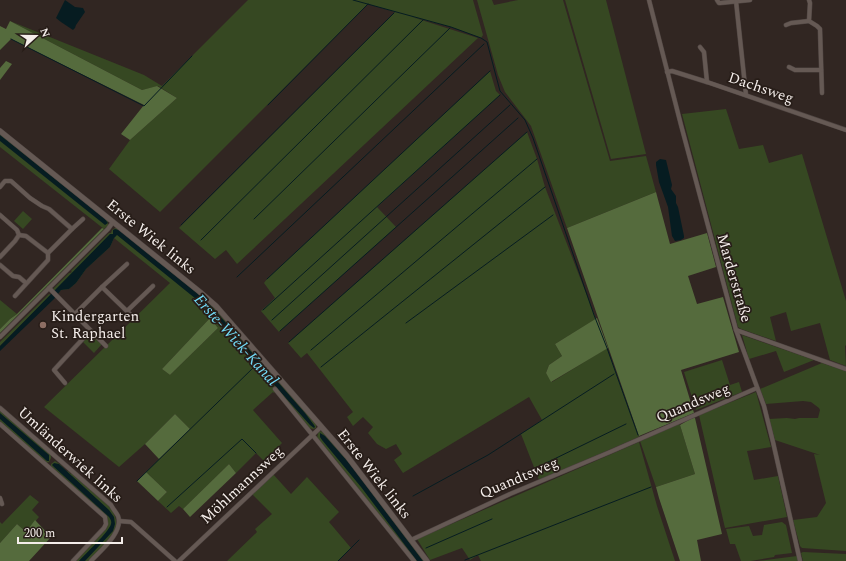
<svg xmlns="http://www.w3.org/2000/svg" width="846" height="561" font-family="Spectral,serif">
	<style>
		.green { fill: #364822; fill-rule: evenodd }
		.forest { fill: #556b3d }
		.water { fill: #061c21 }
		.lines { fill: none; stroke-linecap: round; stroke-linejoin: round }
		.stream { stroke: #061c21; stroke-width: 1 }
		.minor-casing { stroke: #4e4441; stroke-width: 5 }
		.tertiary-casing { stroke: #4e4441; stroke-width: 6 }
		.minor { stroke: #655954; stroke-width: 4 }
		.tertiary { stroke: #655954; stroke-width: 5 }
		.education-dot { fill: #8d6e63; stroke: #271d18; stroke-width: 1.5 }
		.labels { text-anchor: middle; dominant-baseline: central; stroke-width: 3.5; stroke-linejoin: round; paint-order: stroke }
		.street-label { font-size: 15px; fill: #f4edea; stroke: #271d18 }
		.poi-label { font-size: 15px; fill: #f4edea; stroke: #271d18; text-anchor: start }
		.water-label { font-size: 16px; font-style: italic; fill: #72daf6; stroke: #271d18 }
	</style>
	<rect width="100%" height="100%" fill="#312622"/>
	<g class="green">
		<polygon points="248,0 473,0 483,35 481,38 451,27 412,17 478,38 237,264 226,250 215,259 179,228 395,12 368,4 160,212 109,169 130,140 177,98 158,86 142,90 10,21 144,75 162,86"/>
		<polygon points="477,0 492,0 494,5 518,0 563,0 610,161 646,156 656,192 567,228 531,126 505,92 498,75"/>
		<polygon points="565,0 606,0 646,154 611,159"/>
		<polygon points="490,71 496,91 500,95 377,207 396,227 279,332 261,311 275,298 264,283 267,279"/>
		<polygon points="726,109 739,149 763,145 769,163 802,154 846,301 846,345 845,346 846,366 830,360 820,323 791,331 786,312 770,317 776,341 741,329 738,327 682,114"/>
		<polygon points="527,132 537,159 545,187 596,319 555,344 562,356 549,365 546,373 552,382 607,348 639,437 539,480 521,434 542,420 529,397 403,473 394,460 402,454 396,444 386,449 377,444 368,433 373,427 363,417 353,426 347,417 353,412 307,353 301,358 288,343"/>
		<polygon points="0,133 107,219 108,222 108,226 104,229 0,147"/>
		<polygon points="23,211 32,219 23,229 14,221"/>
		<path d="M117,227L198,294H199L200,293L212,305L316,424V428L313,429L309,428L277,390L274,393L273,392L253,410L282,443L264,461L256,453L236,473L229,464L183,509L179,506L171,513L158,501L167,492L146,472L190,429L175,414L145,444L119,467L44,407L170,283L114,238L110,247L86,269L76,283L69,289L61,290L58,293L53,289L69,273H70L72,272L71,271L109,233H111L112,230ZM210,318L218,328L170,375L162,369Z"/>
		<polygon points="49,294 51,295 0,346 0,342"/>
		<polygon points="0,300 17,314 10,319 0,329"/>
		<polygon points="90,335 93,335 102,344 94,353 83,342"/>
		<polygon points="742,335 814,360 784,372 776,351 749,359"/>
		<polygon points="722,360 730,385 739,382 742,392 696,410 684,372"/>
		<polygon points="822,363 846,371 846,551 802,548 800,546 793,520 817,517 826,503 814,454 820,455 775,440 769,419 787,418 795,419 799,418 818,418 820,410 819,408 811,402 803,401 766,404 760,389"/>
		<polygon points="756,392 771,447 747,451 754,480 778,476 787,517 725,528 699,415"/>
		<polygon points="0,410 51,455 51,458 49,462 46,463 0,421"/>
		<polygon points="679,424 680,425 695,474 656,487 640,441"/>
		<polygon points="321,431 323,432 338,448 425,561 416,561 335,459 317,438 318,433"/>
		<polygon points="639,442 657,506 675,561 481,561 478,555 470,560 462,548 430,560 417,539"/>
		<path d="M55,461L61,465L67,472L68,471L71,474L72,473L108,505C129,528 105,544 89,561H76L106,529C109,523 108,520 105,515L51,466V464Z"/>
		<polygon points="273,474 291,494 307,477 339,512 329,522 351,548 338,561 227,561 257,532 255,529 272,514 252,494"/>
		<polygon points="30,495 39,502 32,510 39,517 26,532 17,524 0,543 0,522 2,524"/>
		<polygon points="782,522 786,525 792,553 775,555 774,557 751,561 741,561 735,544 730,544 726,529 749,526 753,536 762,535 764,525"/>
		<polygon points="803,552 846,554 846,561 803,561 801,553"/>
		<polygon points="797,556 798,561 757,561"/>
	</g>
	<g class="forest">
		<polygon points="10,21 142,90 157,86 177,98 130,140 121,134 144,105 11,39 0,50 0,26 6,29"/>
		<polygon points="6,61 12,64 0,80 0,68"/>
		<polygon points="656,192 670,244 707,233 716,267 688,276 697,304 723,297 739,352 681,370 694,413 639,436 567,228"/>
		<polygon points="102,228 104,229 0,333 0,329 10,319 17,314"/>
		<polygon points="210,318 218,328 170,375 162,369"/>
		<polygon points="597,318 608,348 551,382 546,373 549,365 562,356 555,344"/>
		<polygon points="175,414 190,429 159,459 145,444"/>
		<polygon points="692,418 695,418 722,534 697,540 701,561 680,561 659,498 656,487 695,474 680,425"/>
		<polygon points="229,464 236,473 190,517 183,509"/>
		<polygon points="146,472 167,492 158,501 137,481"/>
		<polygon points="35,520 51,537 29,561 0,561 0,543 17,524 26,532"/>
	</g>
	<g class="water">
		<polygon points="65,0 75,7 83,8 85,12 76,25 75,28 73,30 61,22 56,18"/>
		<polygon points="0,135 104,218 108,223 105,225 0,141"/>
		<polygon points="660,159 666,160 672,185 671,189 676,196 676,203 678,207 684,236 684,238 681,240 675,241 672,236 668,207 659,182 656,165 656,162"/>
		<polygon points="115,229 119,230 198,294 212,307 305,413 314,425 315,427 314,428 310,425 206,309 196,299 117,235 114,238 110,247 86,269 76,283 69,289 61,290 54,299 0,351 0,346 110,234 113,234 113,230"/>
		<polygon points="0,413 49,455 49,461 47,461 0,419"/>
		<polygon points="320,433 325,436 349,463 423,561 417,561 361,487 322,440 320,437"/>
		<path d="M54,463L59,464L109,510L114,517L115,524L113,531L85,561H79C85,554 109,532 111,524C112,521 110,518 108,516L54,467L52,465Z"/>
	</g>
	<g class="lines">
		<g class="stream">
			<polyline points="353,0 451,27 481,38 487,42 500,91 525,120 533,138 594,315 607,348 638,435"/>
			<polyline points="11,39 144,106 192,56"/>
			<polyline points="268,105 368,4"/>
			<polyline points="254,219 450,28"/>
			<polyline points="181,225 394,13"/>
			<polyline points="201,240 423,20"/>
			<polyline points="237,277 484,44"/>
			<polyline points="267,279 490,71"/>
			<polyline points="263,310 500,95"/>
			<polyline points="272,320 510,105"/>
			<polyline points="406,323 553,215"/>
			<polyline points="280,331 518,118"/>
			<polyline points="289,342 527,132"/>
			<polyline points="311,350 537,159"/>
			<polyline points="321,367 545,187"/>
			<polyline points="546,463 626,424"/>
			<polyline points="137,481 254,367"/>
			<polyline points="413,496 488,455 614,374"/>
			<polyline points="167,507 242,439 256,453"/>
			<polyline points="426,548 492,519"/>
			<polyline points="465,560 651,487"/>
			<polyline points="338,561 359,540"/>
		</g>
		<defs>
			<g id="minor">
				<polyline points="649,0 681,125 736,330 764,406 773,442 800,561"/>
				<polyline points="717,0 719,3 720,3 750,0"/>
				<polyline points="809,0 810,3 809,21 817,26 820,29 822,93"/>
				<polyline points="736,1 746,95"/>
				<polyline points="786,25 791,23 809,21"/>
				<polyline points="700,47 704,52 707,82"/>
				<polyline points="789,67 795,70 821,70"/>
				<polyline points="667,72 672,71 707,82 846,130"/>
				<polyline points="0,187 5,181 11,181 30,198 42,206 49,209 72,229 48,253 48,260 15,296"/>
				<polyline points="0,215 17,230 19,235 15,241 0,257"/>
				<polyline points="72,229 83,219"/>
				<polyline points="19,235 26,236 48,253"/>
				<polyline points="0,265 13,276 19,277 26,283"/>
				<polyline points="102,287 133,317"/>
				<polyline points="49,288 106,346"/>
				<polyline points="127,311 153,286"/>
				<polyline points="75,314 102,287 127,264"/>
				<polyline points="736,330 846,369"/>
				<polyline points="0,337 108,229 113,222"/>
				<polyline points="65,383 54,370 90,331"/>
				<polyline points="275,389 319,443 414,561"/>
				<path d="M0,408L111,505C113,509 116,512 118,516C124,532 100,551 91,561"/>
				<polyline points="0,424 105,517 106,524 104,528 73,561"/>
				<polyline points="0,498 2,504"/>
				<polyline points="119,521 131,522 175,561"/>
				<polyline points="411,540 510,494 610,452 757,388"/>
				<polyline points="179,561 321,427"/>
			</g>
			<polyline id="tertiary" points="0,131 200,292 216,306 347,456 427,561"/>
		</defs>
		<use href="#minor" class="minor-casing"/>
		<use href="#tertiary" class="tertiary-casing"/>
		<use href="#minor" class="minor"/>
		<use href="#tertiary" class="tertiary"/>
	</g>
	<circle class="education-dot" cx="43" cy="325" r="4"/>
	<g class="labels">
		<g class="street-label">
			<text transform="translate(761 88) rotate(19)">Dachsweg</text>
			<text transform="translate(151 237) rotate(39)">Erste Wiek links</text>
			<text transform="translate(734 278) rotate(74)">Marderstraße</text>
			<text transform="translate(693 403) rotate(-23)">Quandsweg</text>
			<text transform="translate(70 455) rotate(42)">Umländerwiek links</text>
			<text transform="translate(374 474) rotate(52)">Erste Wiek links</text>
			<text transform="translate(519 478) rotate(-23)">Quandtsweg</text>
			<text transform="translate(242 485) rotate(-43)">Möhlmannsweg</text>
		</g>
		<g class="poi-label">
			<text x="51" y="316">Kindergarten<tspan x="51" dy="17">St. Raphael</tspan></text>
		</g>
		<g class="water-label">
			<text transform="translate(236 340) rotate(48)">Erste-Wiek-Kanal</text>
		</g>
	</g>
	<g transform="translate(36 36) rotate(69)" stroke="#271d18" stroke-width="3" paint-order="stroke">
	<path d="M0-3L7 15L0 10L-7 15Z" fill="#f4edea"/>
	<text y="-6" font-size="11" font-weight="bold" text-anchor="middle" fill="#f4edea">N</text>
	</g>
	<path d="M18 537v6h104v-6" fill="none" stroke="#f4edea" stroke-width="2"/>
	<text x="24" y="537" font-size="12" fill="#f4edea" stroke="#271d18" stroke-width="3" paint-order="stroke">200 m</text>
</svg>
